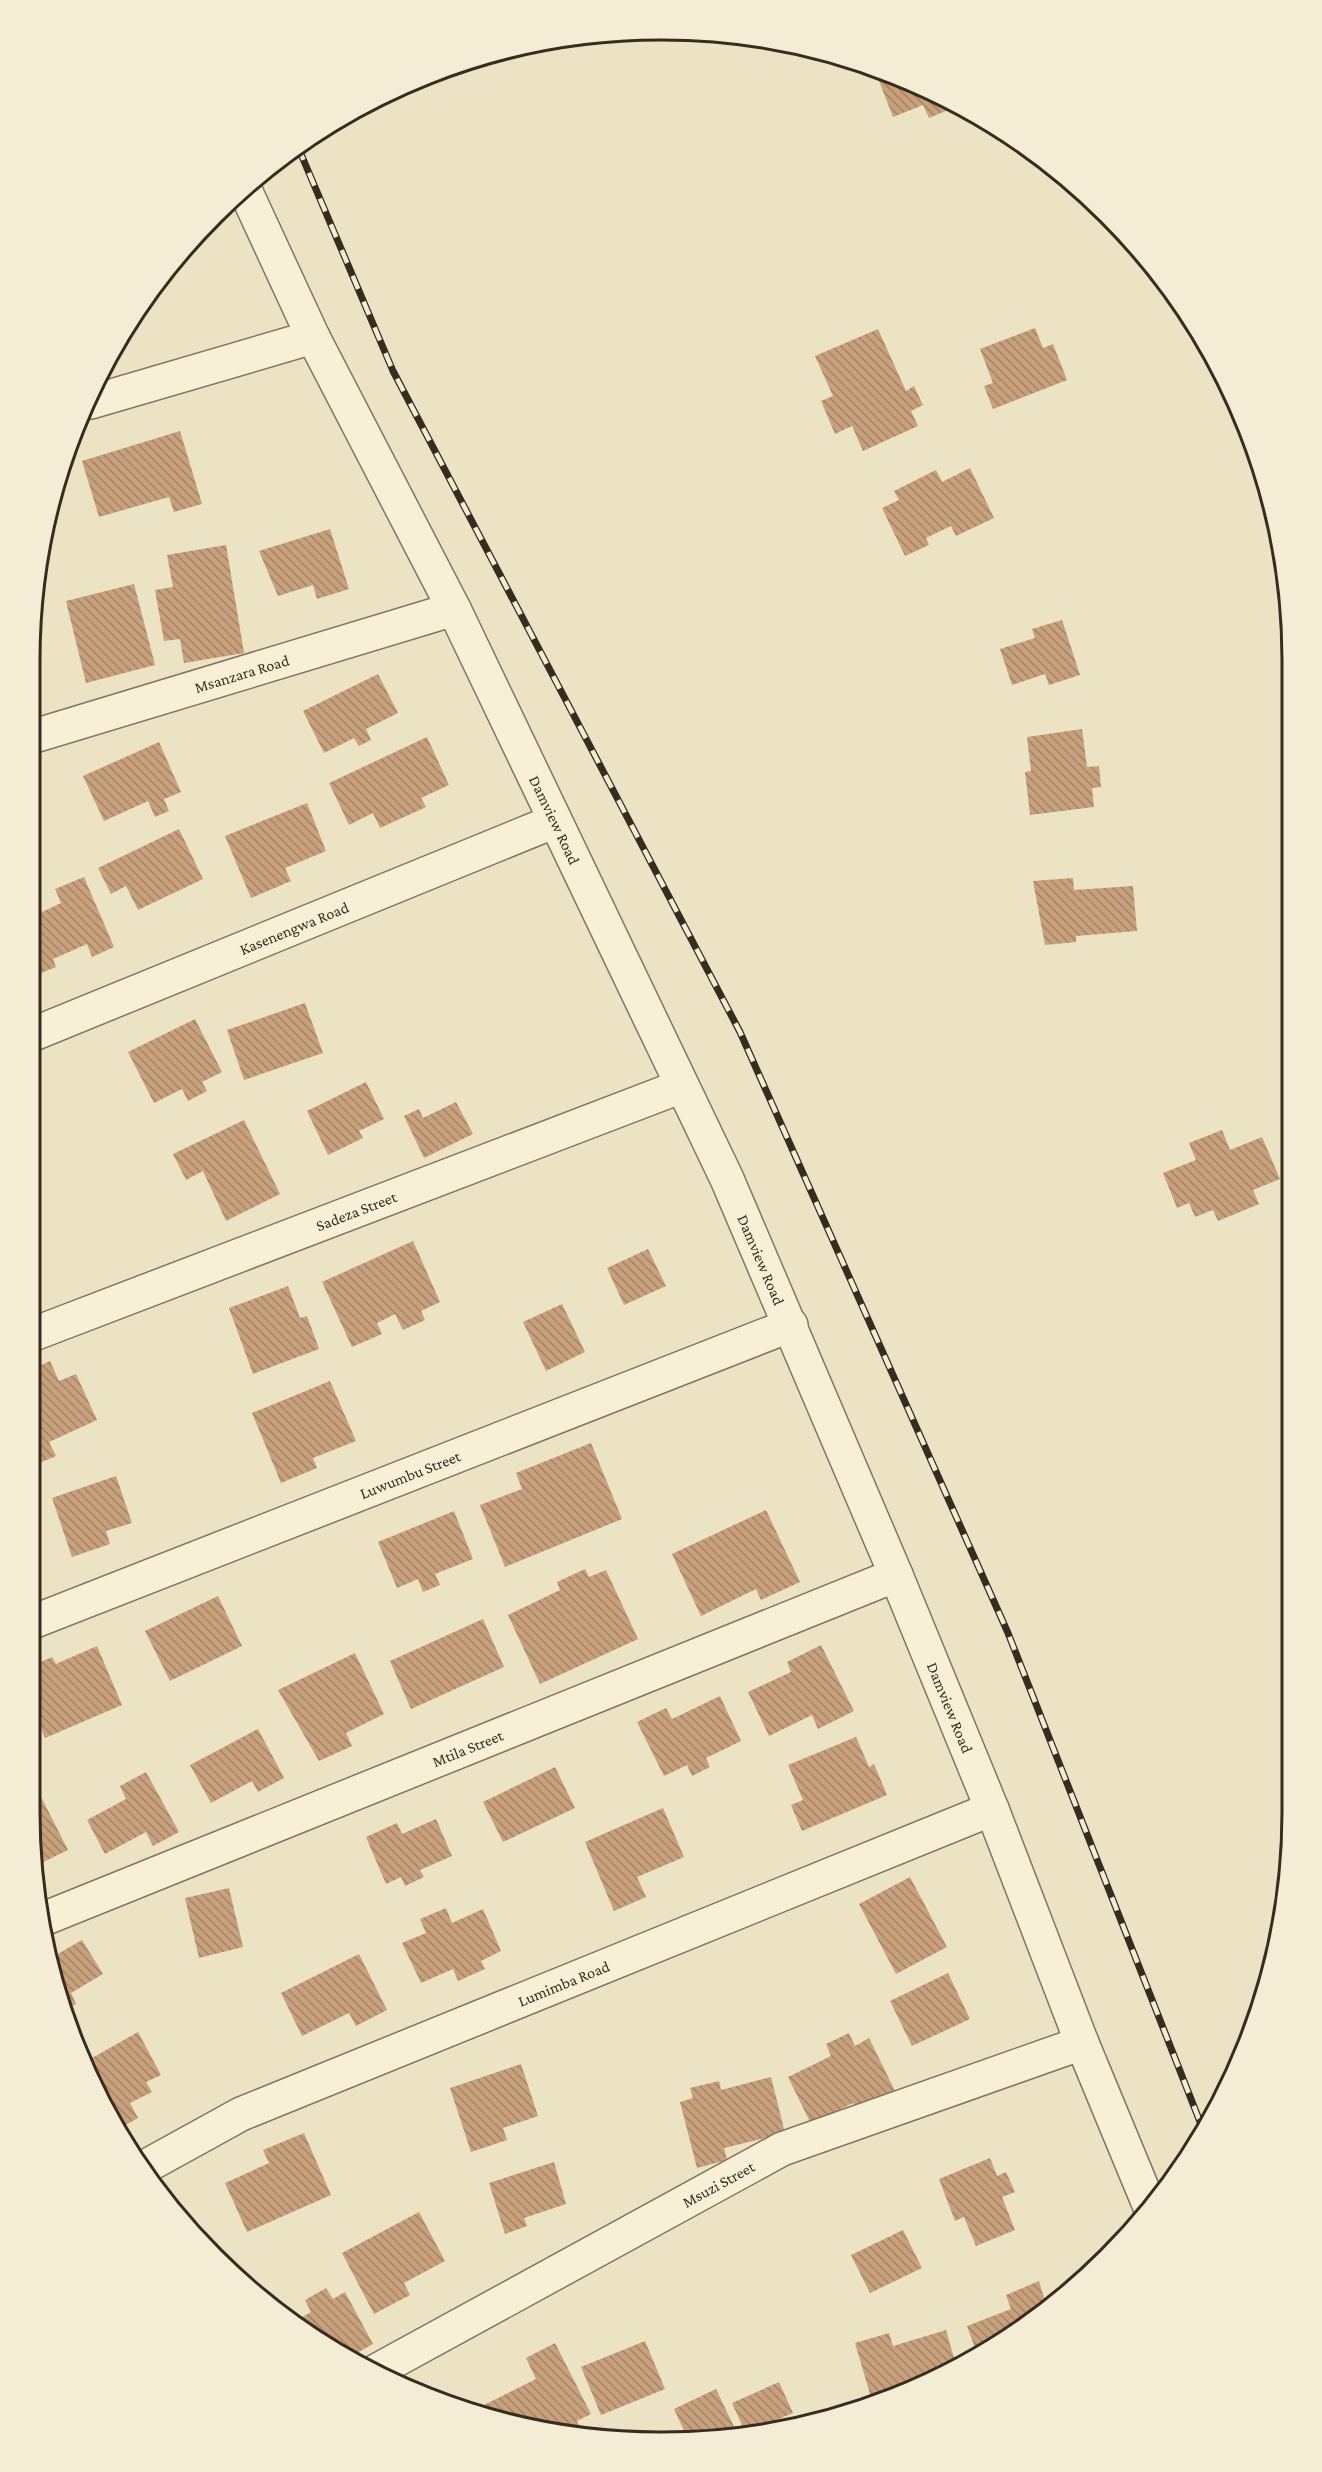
<svg xmlns="http://www.w3.org/2000/svg" width="1322" height="2472" font-family="'Crimson Pro',serif">
	<style>
		.building { fill: url(#building-back-hatch) }
		.lines { fill: none; stroke-linecap: round; stroke-linejoin: round }
		.minor-casing { stroke: #86755c; stroke-width: 36 }
		.tertiary-casing { stroke: #86755c; stroke-width: 36 }
		.minor { stroke: #f7f0d7; stroke-width: 33 }
		.tertiary { stroke: #f7f0d7; stroke-width: 33 }
		.rail-casing { stroke: #372c1f; stroke-width: 7 }
		.rail { stroke: #f4ecd4; stroke-width: 4.5; stroke-dasharray: 14; stroke-linecap: butt }
		.labels { text-anchor: middle; dominant-baseline: central; stroke-width: 4.5; stroke-linejoin: round; paint-order: stroke }
		.street-label { font-size: 16px; fill: #372c1f; stroke: #f4ecd4 }
		.rim { fill: none; stroke: #372c1f; stroke-width: 3 }
	</style>
	<defs>
		<pattern id="building-back-hatch" width="6" height="6" patternUnits="userSpaceOnUse" patternTransform="scale(1.5)"><rect width="6" height="6" fill="#c8a07c"/><path d="M-1 5l2 2M0 0l6 6M5-1l2 2" fill="none" stroke="#a38365"/></pattern>
	</defs>
	<rect width="100%" height="100%" fill="#ece3c4"/>
	<g class="building">
		<polygon points="874,68 951,103 953,108 929,118 923,105 893,117"/>
		<polygon points="1035,328 1043,348 1053,344 1067,380 993,409 984,386 993,383 980,349"/>
		<polygon points="878,329 906,391 914,386 923,405 911,411 918,426 863,451 852,426 835,434 821,401 833,396 815,356"/>
		<polygon points="180,431 202,504 174,512 169,497 99,517 82,461"/>
		<polygon points="970,468 994,518 956,536 951,526 926,538 929,545 905,556 882,508 899,500 894,491 936,470 942,482"/>
		<polygon points="330,529 349,589 317,599 313,585 278,596 259,551"/>
		<polygon points="226,545 244,653 184,663 180,639 164,641 155,590 173,587 167,555"/>
		<polygon points="134,584 155,665 86,683 66,601"/>
		<polygon points="1062,620 1080,675 1049,685 1045,674 1012,685 1000,649 1035,638 1032,629"/>
		<polygon points="378,674 398,713 366,729 371,740 359,746 354,738 324,753 303,711"/>
		<polygon points="1082,729 1087,767 1099,766 1101,787 1092,788 1094,807 1030,815 1025,772 1031,771 1027,737"/>
		<polygon points="427,737 449,785 421,798 426,807 380,828 373,813 349,825 329,783"/>
		<polygon points="159,742 181,792 164,799 169,811 155,817 148,801 104,821 83,776"/>
		<polygon points="307,803 326,851 285,868 291,881 251,898 225,836"/>
		<polygon points="179,829 203,879 138,910 126,886 111,894 98,868"/>
		<polygon points="84,877 114,947 92,957 87,944 53,959 56,967 31,977 31,896 34,894 42,912 61,903 55,889"/>
		<polygon points="1073,878 1074,890 1133,886 1137,931 1076,936 1076,942 1045,945 1033,881"/>
		<polygon points="305,1003 323,1053 244,1080 227,1030"/>
		<polygon points="195,1019 222,1072 202,1082 207,1091 188,1101 182,1089 154,1103 128,1052"/>
		<polygon points="366,1082 384,1119 359,1131 363,1138 328,1155 307,1111"/>
		<polygon points="456,1102 473,1134 424,1158 404,1116 419,1109 423,1118"/>
		<polygon points="244,1120 280,1194 226,1221 203,1171 186,1180 173,1154"/>
		<polygon points="1222,1130 1230,1150 1262,1137 1280,1179 1253,1190 1259,1204 1218,1221 1213,1210 1195,1217 1189,1203 1177,1208 1163,1173 1196,1160 1189,1143"/>
		<polygon points="413,1241 440,1302 421,1311 425,1320 403,1330 395,1314 377,1323 382,1334 352,1347 322,1282"/>
		<polygon points="31,1246 39,1270 31,1273"/>
		<polygon points="648,1249 666,1286 624,1305 607,1268"/>
		<polygon points="288,1286 300,1318 307,1316 319,1349 253,1374 229,1308"/>
		<polygon points="562,1304 585,1352 546,1371 523,1322"/>
		<polygon points="50,1361 59,1381 76,1374 97,1420 49,1442 56,1456 30,1467 30,1370"/>
		<polygon points="330,1381 356,1441 313,1458 317,1468 281,1483 252,1413"/>
		<polygon points="591,1443 622,1519 505,1567 480,1505 522,1489 516,1473"/>
		<polygon points="116,1476 132,1523 106,1531 110,1544 72,1557 52,1498"/>
		<polygon points="766,1510 800,1582 761,1600 756,1589 701,1616 672,1554"/>
		<polygon points="454,1511 473,1559 435,1574 440,1585 423,1592 418,1579 397,1588 378,1542"/>
		<polygon points="585,1569 589,1577 606,1570 638,1639 540,1684 508,1615 560,1590 557,1582"/>
		<polygon points="218,1596 242,1646 170,1681 145,1631"/>
		<polygon points="483,1619 504,1667 411,1709 390,1661"/>
		<polygon points="821,1645 854,1711 818,1729 812,1715 769,1736 748,1692 791,1672 787,1662"/>
		<polygon points="97,1646 122,1705 45,1738 30,1702 30,1667 52,1657 56,1664"/>
		<polygon points="355,1653 384,1714 346,1733 352,1746 319,1761 278,1690"/>
		<polygon points="720,1696 741,1741 706,1758 710,1767 692,1776 687,1765 664,1776 637,1722 666,1708 672,1719"/>
		<polygon points="258,1729 284,1778 258,1792 252,1781 211,1803 190,1765"/>
		<polygon points="856,1737 869,1767 874,1764 887,1795 802,1831 791,1805 803,1800 788,1765"/>
		<polygon points="555,1767 575,1808 503,1842 483,1802"/>
		<polygon points="146,1772 179,1832 153,1846 146,1832 105,1854 87,1820 126,1799 120,1786"/>
		<polygon points="33,1781 68,1850 35,1866 30,1811 30,1783"/>
		<polygon points="663,1808 684,1857 637,1877 646,1897 614,1911 585,1842"/>
		<polygon points="436,1819 452,1856 420,1870 424,1877 405,1886 401,1877 386,1884 366,1837 397,1823 402,1834"/>
		<polygon points="910,1877 947,1947 896,1974 859,1904"/>
		<polygon points="229,1888 243,1947 199,1958 185,1898"/>
		<polygon points="446,1908 452,1923 483,1909 501,1951 481,1961 485,1969 458,1981 453,1969 421,1983 402,1943 426,1933 420,1919"/>
		<polygon points="82,1940 103,1974 71,1993 76,2004 63,2011 49,1959"/>
		<polygon points="359,1954 387,2010 356,2026 349,2013 302,2036 281,1993"/>
		<polygon points="948,1973 970,2019 912,2046 890,2001"/>
		<polygon points="138,2032 161,2075 146,2082 152,2092 130,2103 138,2118 117,2130 85,2062"/>
		<polygon points="849,2033 855,2046 869,2038 899,2099 861,2118 853,2103 811,2124 788,2077 831,2056 826,2044"/>
		<polygon points="521,2064 538,2116 503,2128 507,2140 471,2152 450,2088"/>
		<polygon points="771,2077 785,2133 724,2148 727,2160 697,2168 680,2102 693,2098 690,2088 719,2081 721,2090"/>
		<polygon points="304,2133 331,2195 247,2232 225,2183 269,2163 263,2150"/>
		<polygon points="990,2158 997,2176 1006,2172 1015,2192 1002,2197 1015,2230 976,2246 964,2217 955,2221 939,2179"/>
		<polygon points="554,2162 566,2204 524,2218 527,2226 505,2234 489,2183"/>
		<polygon points="419,2212 445,2261 404,2283 410,2295 374,2314 342,2253"/>
		<polygon points="903,2230 922,2268 870,2293 851,2255"/>
		<polygon points="1039,2281 1044,2298 1055,2294 1058,2300 1011,2336 977,2354 967,2326 1011,2309 1006,2295"/>
		<polygon points="326,2288 333,2299 345,2292 373,2344 350,2357 311,2336 293,2322 311,2312 305,2300"/>
		<polygon points="946,2330 956,2365 903,2394 873,2404 855,2343 889,2333 893,2346"/>
		<polygon points="645,2341 665,2389 601,2415 581,2367"/>
		<polygon points="555,2343 591,2414 577,2421 580,2428 571,2433 489,2417 482,2406 536,2379 526,2358"/>
		<polygon points="779,2382 793,2413 759,2427 761,2431 746,2434 732,2403"/>
		<polygon points="716,2389 738,2435 689,2441 674,2409"/>
		<polygon points="618,2430 622,2441 601,2438"/>
	</g>
	<g class="lines">
		<defs>
			<g id="minor">
				<polyline points="91,402 313,337 245,190"/>
				<path id="s1" d="M31,737L454,609"/>
				<path id="s2" d="M31,1035L555,821"/>
				<path id="s3" d="M31,1335L682,1086"/>
				<path id="s4" d="M30,1623L791,1325"/>
				<path id="s5" d="M41,1920L896,1575"/>
				<path id="s6" d="M143,2168L241,2114L992,1809"/>
				<path id="s7" d="M376,2371L782,2149L1082,2043"/>
			</g>
			<g id="tertiary">
				<path id="s8" d="M313,337L454,609L727,1179L896,1575L992,1809L1082,2043L1150,2207"/>
			</g>
		</defs>
		<use href="#minor" class="minor-casing"/>
		<use href="#tertiary" class="tertiary-casing"/>
		<use href="#minor" class="minor"/>
		<use href="#tertiary" class="tertiary"/>
		<defs>
			<polyline id="rail" points="298,147 393,371 740,1032 1008,1633 1204,2132"/>
		</defs>
		<use href="#rail" class="rail-casing"/>
		<use href="#rail" class="rail"/>
	</g>
	<g class="labels">
		<g class="street-label">
			<text stroke="none"><textPath href="#s1" startOffset="220">Msanzara Road</textPath></text>
			<text stroke="none"><textPath href="#s8" startOffset="540">Damview Road</textPath></text>
			<text stroke="none"><textPath href="#s2" startOffset="284">Kasenengwa Road</textPath></text>
			<text stroke="none"><textPath href="#s3" startOffset="348">Sadeza Street</textPath></text>
			<text stroke="none"><textPath href="#s8" startOffset="1026">Damview Road</textPath></text>
			<text stroke="none"><textPath href="#s4" startOffset="408">Luwumbu Street</textPath></text>
			<text stroke="none"><textPath href="#s8" startOffset="1512">Damview Road</textPath></text>
			<text stroke="none"><textPath href="#s5" startOffset="460">Mtila Street</textPath></text>
			<text stroke="none"><textPath href="#s6" startOffset="460">Lumimba Road</textPath></text>
			<text stroke="none"><textPath href="#s7" startOffset="390">Msuzi Street</textPath></text>
		</g>
	</g>
	<path d="M0 0H1322V2472H0ZM660 40H662A620 620 0 0 1 1282 660V1812A620 620 0 0 1 662 2432H660A620 620 0 0 1 40 1812V660A620 620 0 0 1 660 40Z" fill="#f4ecd4" fill-rule="evenodd"/>
	<path class="rim" d="M660 40H662A620 620 0 0 1 1282 660V1812A620 620 0 0 1 662 2432H660A620 620 0 0 1 40 1812V660A620 620 0 0 1 660 40Z"/>
</svg>
